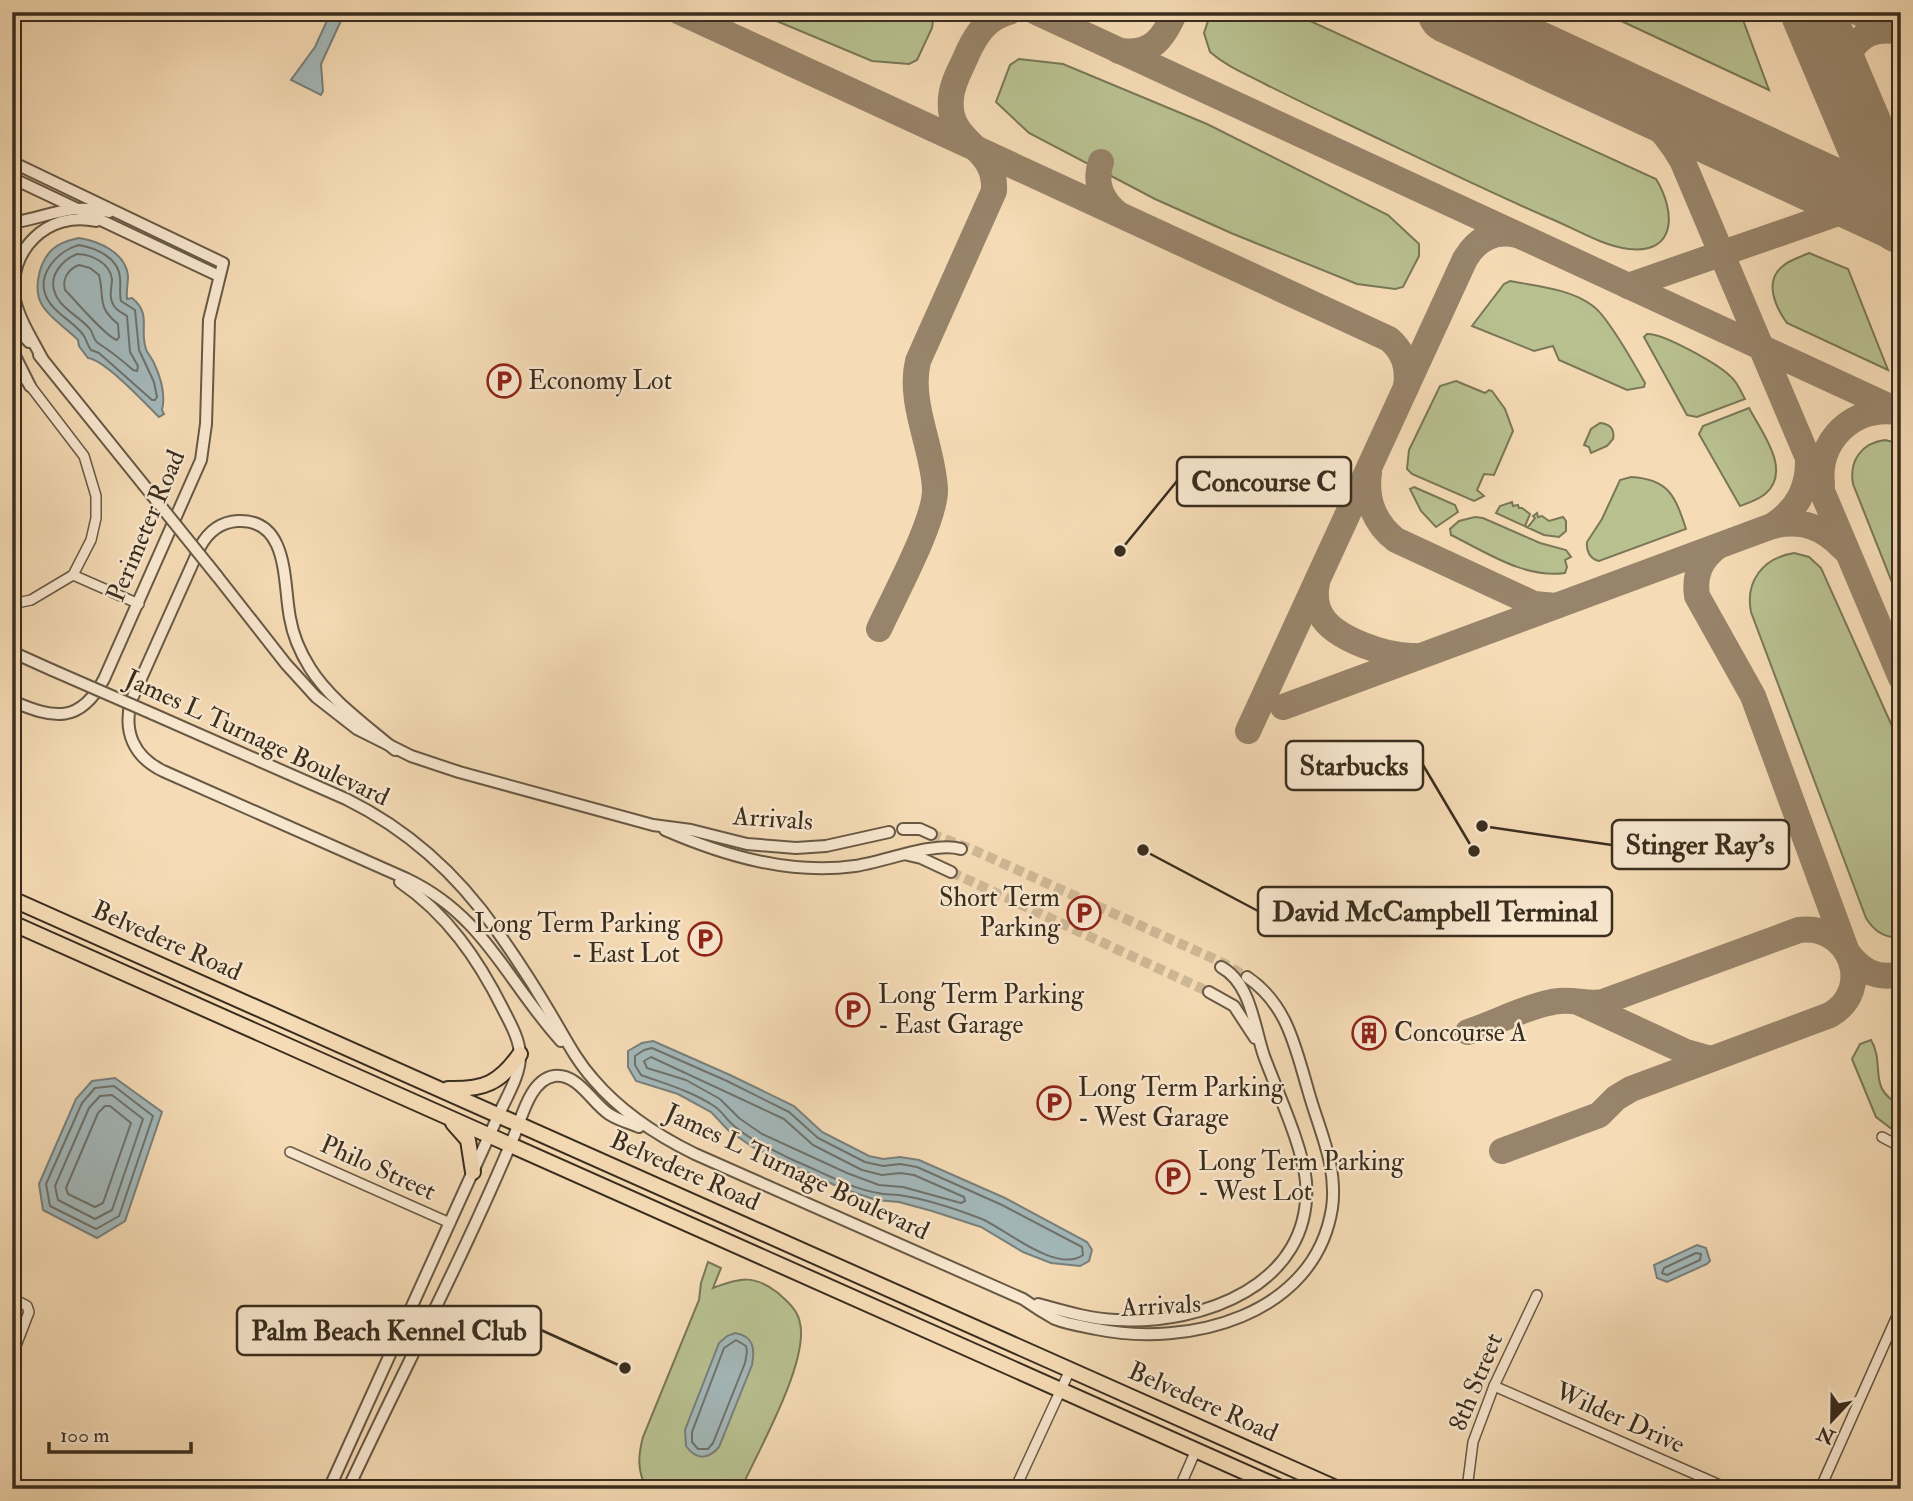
<svg xmlns="http://www.w3.org/2000/svg" width="1913" height="1501" font-family="'IM FELL Double Pica',serif">
	<style>
		.green { fill: #b9c191; stroke: #797758; stroke-width: 2 }
		.water { fill: #a3b8ba; stroke: #79807c; stroke-width: 2 }
		.lines { fill: none; stroke-linecap: round; stroke-linejoin: round }
		.shore { stroke: #6e726c; stroke-width: 2 }
		.taxiway { stroke: #98846a; stroke-width: 26 }
		.runway { stroke: #98846a; stroke-width: 63 }
		.tertiary-tunnel { stroke: #d0b998; stroke-width: 10; stroke-dasharray: 10 5; stroke-linecap: butt }
		.minor-casing { stroke: #685944; stroke-width: 12 }
		.tertiary-casing { stroke: #685944; stroke-width: 14 }
		.primary-casing { stroke: #392d1e; stroke-width: 18 }
		.minor { stroke: #f9e8d0; stroke-width: 9 }
		.tertiary { stroke: #f9e8d0; stroke-width: 10 }
		.primary { stroke: #f6dcb6; stroke-width: 14 }
		.tertiary-bridge-casing { stroke: #685944; stroke-width: 14; stroke-linecap: butt }
		.tertiary-bridge { stroke: #f9e8d0; stroke-width: 10 }
		.labels { text-anchor: middle; dominant-baseline: central; stroke-width: 5; stroke-linejoin: round; paint-order: stroke }
		.poi-label { font-size: 26px; fill: #392d1e; stroke: #f9e8d0; text-anchor: start }
		.street-label { font-size: 26px; fill: #392d1e; stroke: #f9e8d0 }
		.leader { fill: none; stroke: #392d1e; stroke-width: 2.5 }
		.callout-dot { fill: #392d1e; stroke: #f9e8d0; stroke-width: 2.5 }
		.callout { fill: #f9e8d0; stroke: #392d1e; stroke-width: 2.5 }
		.callout-label { font-size: 28px; text-anchor: middle; font-weight: bold; fill: #392d1e }
	</style>
	<rect width="100%" height="100%" fill="#f6dcb6"/>
	<filter id="stains"><feTurbulence type="fractalNoise" baseFrequency=".00286" numOctaves="4"/><feColorMatrix values="0 0 0 0 .2 0 0 0 0 .09 0 0 0 0 .02 0 0 0 .5 -.17"/></filter>
	<radialGradient id="worn" r=".72"><stop offset=".6" stop-color="#630" stop-opacity="0"/><stop offset="1" stop-color="#630" stop-opacity=".3"/></radialGradient>
	<g class="green">
		<polygon points="755,12 925,12 933,21 932,28 917,60 909,64 872,61"/>
		<path d="M1211,12H1300L1299,16L1656,179C1675,210 1678,254 1629,249C1602,246 1574,228 1549,218C1478,187 1407,152 1337,119C1313,108 1289,96 1265,84C1246,74 1226,66 1210,52L1204,33Z"/>
		<polygon points="1602,12 1740,12 1769,90"/>
		<polygon points="1019,59 1063,64 1207,124 1388,215 1419,244 1419,256 1403,287 1395,289 1357,284 1231,233 1155,199 1029,133 996,102 1010,65"/>
		<path d="M1809,253L1848,269L1888,370L1787,323C1776,308 1763,281 1783,266C1789,260 1801,257 1809,253Z"/>
		<path d="M1510,281C1537,286 1571,289 1593,306C1607,316 1636,367 1645,383L1644,387L1627,390L1559,360L1553,346L1534,351L1472,326L1504,284Z"/>
		<path d="M1647,334C1663,333 1718,364 1730,376C1737,381 1741,392 1745,399L1697,417L1687,415L1644,337Z"/>
		<polygon points="1456,381 1485,393 1489,390 1492,391 1505,409 1513,431 1494,475 1484,474 1477,490 1484,496 1474,501 1412,474 1407,469 1409,450 1440,386"/>
		<path d="M1749,408C1761,431 1793,471 1765,494C1758,500 1748,503 1740,506L1699,434L1703,426Z"/>
		<path d="M1600,423C1610,424 1615,429 1613,439L1607,446L1591,453L1589,447L1584,445L1591,429Z"/>
		<path d="M1885,440L1901,444V605L1853,484C1849,461 1861,443 1885,440Z"/>
		<path d="M1631,477C1668,479 1675,495 1686,529L1599,561C1590,559 1586,551 1587,542L1602,519L1620,480Z"/>
		<polygon points="1414,487 1455,505 1458,512 1436,527 1421,511 1410,489"/>
		<polygon points="1512,502 1513,506 1518,505 1519,508 1522,508 1530,514 1525,526 1528,527 1535,518 1533,516 1537,513 1538,517 1542,516 1549,521 1563,517 1566,521 1566,531 1559,537 1544,535 1496,513 1500,506"/>
		<path d="M1475,517L1483,518L1540,543L1566,550L1571,557L1565,560L1567,567L1565,573C1525,579 1486,552 1451,535L1450,529L1459,521Z"/>
		<path d="M1794,553L1809,557L1821,568L1901,746V937C1885,939 1874,931 1866,918L1751,612C1745,581 1763,558 1794,553Z"/>
		<path d="M1871,1040C1886,1065 1866,1089 1901,1105V1136L1876,1117L1852,1059L1860,1044Z"/>
		<path d="M708,1262L721,1268L713,1288C740,1278 754,1274 778,1293C787,1301 798,1310 800,1323C809,1362 758,1451 741,1489H647C637,1471 638,1456 643,1437L699,1300L701,1283Z"/>
	</g>
	<g class="water">
		<polygon points="331,12 345,12 321,64 323,91 321,95 291,80 315,47"/>
		<path d="M79,238C99,241 126,253 128,276C128,284 126,291 127,299L132,298C152,314 139,329 146,349C147,353 152,358 154,363C161,378 166,394 162,410L164,414L159,417C145,403 105,360 88,358L79,346L78,340C67,329 50,318 42,305C33,290 39,265 49,253C56,244 69,240 79,238Z"/>
		<polygon points="653,1041 730,1075 794,1106 822,1132 869,1156 883,1159 900,1157 919,1160 1005,1198 1087,1242 1092,1250 1089,1261 1080,1266 1051,1263 1023,1252 981,1227 932,1211 899,1202 876,1200 841,1188 754,1148 728,1130 711,1112 678,1094 636,1081 628,1067 628,1051 642,1043"/>
		<polygon points="115,1078 162,1112 125,1221 97,1238 43,1210 39,1184 76,1099 92,1081"/>
		<polygon points="1697,1245 1706,1248 1710,1261 1707,1264 1667,1282 1657,1278 1654,1265"/>
		<path d="M735,1333C754,1336 755,1349 752,1365L719,1447C708,1460 696,1460 686,1446L685,1430L719,1343L727,1336Z"/>
	</g>
	<g class="lines">
		<g class="shore">
			<path d="M79,245C96,248 119,258 120,278C121,286 119,293 121,301L135,310L139,350L154,382L157,397L155,400H152L99,353L91,350C87,345 87,341 84,336C75,322 55,314 48,300C34,276 57,251 79,245Z"/>
			<path d="M77,254C91,254 110,263 112,279C112,288 108,297 114,306C117,311 123,313 127,316L130,352L138,366L137,371L133,370C122,360 110,351 98,343C93,340 94,334 90,329C80,317 60,308 55,293C48,276 62,260 77,254Z"/>
			<path d="M79,265L90,268L99,275C105,299 96,306 118,324L119,337L117,340C107,338 76,301 65,290C62,279 68,269 79,265Z"/>
			<path d="M652,1048L727,1081L789,1112L818,1138L865,1162L883,1166L900,1164L917,1167L1002,1205L1082,1247L1083,1255C1057,1274 1005,1229 982,1219C956,1209 927,1199 899,1195C892,1194 885,1195 878,1193C849,1188 820,1171 793,1160C773,1150 750,1140 733,1125C726,1119 722,1111 714,1106C691,1091 666,1084 641,1075L635,1065V1056L644,1050Z"/>
			<polygon points="651,1057 784,1119 813,1145 862,1170 882,1175 900,1173 914,1175 964,1197 965,1201 961,1203 903,1187 879,1185 847,1173 762,1134 739,1118 720,1099 686,1080 647,1068 644,1061"/>
			<polygon points="114,1086 153,1116 119,1216 96,1229 50,1206 46,1184 82,1103 95,1088"/>
			<polygon points="112,1095 143,1119 112,1210 95,1219 58,1200 55,1186 89,1108 100,1096"/>
			<polygon points="110,1106 131,1123 103,1203 95,1207 68,1194 66,1188 98,1113 105,1106"/>
			<polygon points="1696,1253 1701,1254 1700,1260 1667,1275 1662,1273 1664,1268"/>
			<polygon points="736,1340 746,1346 747,1352 745,1363 713,1443 708,1449 698,1449 692,1442 692,1432 724,1348"/>
		</g>
		<g class="taxiway">
			<path d="M680,12L1389,339C1404,352 1409,367 1406,387"/>
			<polyline points="1036,12 1901,412"/>
			<polyline points="1857,12 1896,30"/>
			<path d="M1119,51C1152,55 1163,39 1175,12"/>
			<path d="M1600,83C1638,105 1660,123 1682,160L1901,678"/>
			<path d="M1844,88C1842,52 1860,24 1899,32"/>
			<path d="M1101,162C1094,182 1101,200 1117,213"/>
			<polyline points="1628,286 1841,212 1867,210 1900,220"/>
			<path d="M1369,473C1365,500 1375,524 1396,540L1534,604L1556,606"/>
			<path d="M1822,485C1817,440 1853,406 1897,412"/>
			<path d="M1772,526C1803,519 1823,527 1844,549"/>
			<path d="M1717,547C1700,560 1694,575 1697,596L1753,696L1847,952C1861,971 1877,980 1901,974"/>
			<path d="M1317,582C1315,593 1315,605 1321,615C1334,639 1388,657 1415,656"/>
			<path d="M879,629C893,598 936,520 935,489C933,447 908,403 918,361L994,191C997,144 946,145 951,98C952,82 962,67 968,52C977,33 987,18 1009,12"/>
			<path d="M1283,707L1772,526C1797,510 1809,488 1808,458"/>
			<path d="M1248,731L1465,259C1477,239 1494,229 1517,235"/>
			<polyline points="1580,1003 1686,1052 1711,1059"/>
			<path d="M1468,1032C1495,1023 1532,1004 1559,1001C1574,999 1588,1005 1603,1002L1799,930C1850,923 1875,989 1830,1015L1631,1089L1616,1098L1599,1115L1502,1151"/>
		</g>
		<g class="runway">
			<polyline points="1449,12 1901,221"/>
			<polyline points="1812,12 1901,222"/>
		</g>
		<g class="tertiary-tunnel">
			<polyline points="931,834 969,848 1223,963 1247,977"/>
			<polyline points="951,872 1209,992"/>
		</g>
		<defs>
			<g id="minor">
				<polyline points="12,362 84,456 96,496 96,518 91,540 73,575 31,600 12,604"/>
				<polyline points="73,575 139,604"/>
				<polyline points="1882,1137 1901,1147"/>
				<polyline points="290,1152 450,1223"/>
				<polyline points="12,1298 27,1306 29,1312 12,1356"/>
				<polyline points="1494,1386 1729,1489"/>
				<polyline points="307,1489 315,1489"/>
				<polyline points="1015,1489 1070,1370"/>
				<polyline points="1179,1489 1196,1450"/>
				<polyline points="1467,1489 1473,1442 1494,1386 1537,1295"/>
				<polyline points="1820,1489 1901,1307"/>
			</g>
			<g id="tertiary">
				<path d="M12,162L223,263L209,320L206,424L201,460L104,679C80,724 54,719 12,701"/>
				<polyline points="12,178 219,276"/>
				<path d="M12,223C49,217 70,202 109,212"/>
				<polyline points="12,323 29,342"/>
				<polyline points="12,350 30,386"/>
				<polyline points="39,355 143,484"/>
				<path d="M42,358C32,339 20,321 15,300C6,251 48,210 96,221"/>
				<polyline points="217,576 286,664 316,697 357,729 411,756 459,772 653,825 691,830 747,844 796,848 826,846 889,832"/>
				<polyline points="12,652 52,670"/>
				<path d="M153,714L346,799C407,829 458,875 497,931C517,959 535,987 552,1016C565,1038 576,1060 593,1079C621,1112 656,1135 695,1154L1023,1299C1033,1306 1044,1313 1055,1319C1067,1324 1082,1326 1096,1329C1188,1348 1315,1316 1332,1208C1338,1166 1319,1130 1308,1090C1295,1046 1287,1004 1247,977"/>
				<path d="M395,750C366,725 330,700 310,668C300,652 293,636 290,618C283,584 290,519 238,521C220,522 208,532 200,547L131,701C123,732 134,757 163,771L407,879C485,916 507,982 561,1041"/>
				<polyline points="903,829 920,829 931,834"/>
				<path d="M665,830C725,856 790,875 855,866C884,862 935,841 961,849"/>
				<polyline points="908,855 921,858 951,872"/>
				<polyline points="1209,992 1234,1006 1255,1038"/>
				<path d="M1038,1304C1064,1311 1089,1319 1116,1320C1202,1325 1313,1285 1306,1182C1303,1147 1277,1091 1264,1056C1254,1027 1251,983 1221,967"/>
				<path d="M329,1489L499,1114C507,1096 521,1074 520,1054C519,1038 510,1023 503,1009C478,959 447,914 400,882"/>
				<path d="M348,1489C403,1371 464,1256 514,1136C522,1117 530,1080 554,1076C578,1073 592,1103 609,1114C618,1120 629,1123 639,1127"/>
			</g>
			<g id="primary">
				<polyline points="12,899 1338,1489"/>
				<polyline points="12,923 1283,1489"/>
				<path d="M448,1089C484,1090 500,1083 520,1054"/>
				<polyline points="453,1123 468,1140 473,1172"/>
			</g>
		</defs>
		<use href="#minor" class="minor-casing"/>
		<use href="#tertiary" class="tertiary-casing"/>
		<use href="#primary" class="primary-casing"/>
		<use href="#minor" class="minor"/>
		<use href="#tertiary" class="tertiary"/>
		<use href="#primary" class="primary"/>
		<defs>
			<g id="tertiary-bridge">
				<polyline points="143,484 217,576"/>
				<polyline points="52,670 153,714"/>
			</g>
		</defs>
		<use href="#tertiary-bridge" class="tertiary-bridge-casing"/>
		<use href="#tertiary-bridge" class="tertiary-bridge"/>
	</g>
	<defs>
		<symbol id="parking-ring" viewBox="-11 -11 22 22"><circle r="9.5" fill="#f9e8d0" stroke="#8f2418" stroke-width="1.5"/><path d="M-3.5-5.5H1a3.5 3.5 0 0 1 0 7H-1V5.5H-3.5ZM-1-3.4V-.6H.8a1.4 1.4 0 0 0 0-2.8Z" fill="#8f2418"/></symbol>
		<symbol id="building-ring" viewBox="-11 -11 22 22"><circle r="9.5" fill="#f9e8d0" stroke="#8f2418" stroke-width="1.5"/><path d="M-4-6H4V6H1V3H-1V6H-4ZM-2.5-4.3h1.7v1.8h-1.7ZM.8-4.3h1.7v1.8H.8ZM-2.5-1h1.7V.8h-1.7ZM.8-1h1.7V.8H.8Z" fill="#8f2418"/></symbol>
	</defs>
	<g fill-rule="evenodd">
		<use href="#parking-ring" x="485" y="362" width="38" height="38"/>
		<use href="#parking-ring" x="1065" y="894" width="38" height="38"/>
		<use href="#parking-ring" x="686" y="920" width="38" height="38"/>
		<use href="#parking-ring" x="834" y="991" width="38" height="38"/>
		<use href="#building-ring" x="1350" y="1014" width="38" height="38"/>
		<use href="#parking-ring" x="1035" y="1084" width="38" height="38"/>
		<use href="#parking-ring" x="1154" y="1158" width="38" height="38"/>
	</g>
	<g class="labels">
		<g class="poi-label">
			<text x="528" y="381">Economy Lot</text>
			<text x="1060" y="898" text-anchor="end">Short Term<tspan x="1060" dy="30">Parking</tspan></text>
			<text x="680" y="924" text-anchor="end">Long Term Parking<tspan x="680" dy="30">- East Lot</tspan></text>
			<text x="878" y="995">Long Term Parking<tspan x="878" dy="30">- East Garage</tspan></text>
			<text x="1394" y="1033">Concourse A</text>
			<text x="1078" y="1088">Long Term Parking<tspan x="1078" dy="30">- West Garage</tspan></text>
			<text x="1198" y="1162">Long Term Parking<tspan x="1198" dy="30">- West Lot</tspan></text>
		</g>
		<g class="street-label">
			<text transform="translate(146 526) rotate(-67)">Perimeter Road</text>
			<text transform="translate(257 738) rotate(25)">James L Turnage Boulevard</text>
			<text transform="translate(773 819) rotate(4)">Arrivals</text>
			<text transform="translate(167 941) rotate(24)">Belvedere Road</text>
			<text transform="translate(378 1168) rotate(24)">Philo Street</text>
			<text transform="translate(685 1171) rotate(24)">Belvedere Road</text>
			<text transform="translate(797 1172) rotate(25)">James L Turnage Boulevard</text>
			<text transform="translate(1161 1306) rotate(-3)">Arrivals</text>
			<text transform="translate(1476 1382) rotate(-68)">8th Street</text>
			<text transform="translate(1203 1402) rotate(24)">Belvedere Road</text>
			<text transform="translate(1620 1418) rotate(24)">Wilder Drive</text>
		</g>
	</g>
	<path class="leader" d="M1120 551L1177 481M1474 851L1423 765M1482 826L1612 845M1143 850L1258 911M625 1368L541 1330"/>
	<g class="callout-dot">
		<circle cx="1120" cy="551" r="7"/>
		<circle cx="1474" cy="851" r="7"/>
		<circle cx="1482" cy="826" r="7"/>
		<circle cx="1143" cy="850" r="7"/>
		<circle cx="625" cy="1368" r="7"/>
	</g>
	<g class="callout">
		<rect x="1177" y="457" width="174" height="49" rx="7"/>
		<rect x="1286" y="741" width="137" height="49" rx="7"/>
		<rect x="1612" y="820" width="177" height="49" rx="7"/>
		<rect x="1258" y="887" width="354" height="49" rx="7"/>
		<rect x="237" y="1306" width="304" height="49" rx="7"/>
	</g>
	<g class="callout-label">
		<text x="1264" y="491">Concourse C</text>
		<text x="1354" y="775">Starbucks</text>
		<text x="1700" y="854">Stinger Ray's</text>
		<text x="1435" y="921">David McCampbell Terminal</text>
		<text x="389" y="1340">Palm Beach Kennel Club</text>
	</g>
	<rect width="1913" height="1501" fill="none" stroke="#f6dcb6" stroke-width="42"/>
	<rect x="14" y="14" width="1885" height="1473" fill="none" stroke="#392d1e" stroke-width="3.5"/>
	<rect x="21" y="21" width="1871" height="1459" fill="none" stroke="#392d1e" stroke-width="2"/>
	<g transform="translate(1832 1420) rotate(202)" stroke="#f9e8d0" stroke-width="5" paint-order="stroke">
	<path d="M0-5L12 26L0 18L-12 26Z" fill="#392d1e"/>
	<text y="-10" font-size="19" font-weight="bold" text-anchor="middle" fill="#392d1e">N</text>
	</g>
	<path d="M49 1442v10h142v-10" fill="none" stroke="#392d1e" stroke-width="3.5"/>
	<text x="60" y="1442" font-size="21" fill="#392d1e" stroke="#f9e8d0" stroke-width="5" paint-order="stroke">100 m</text>
	<rect width="100%" height="100%" filter="url(#stains)"/>
	<rect width="100%" height="100%" fill="url(#worn)"/>
</svg>
